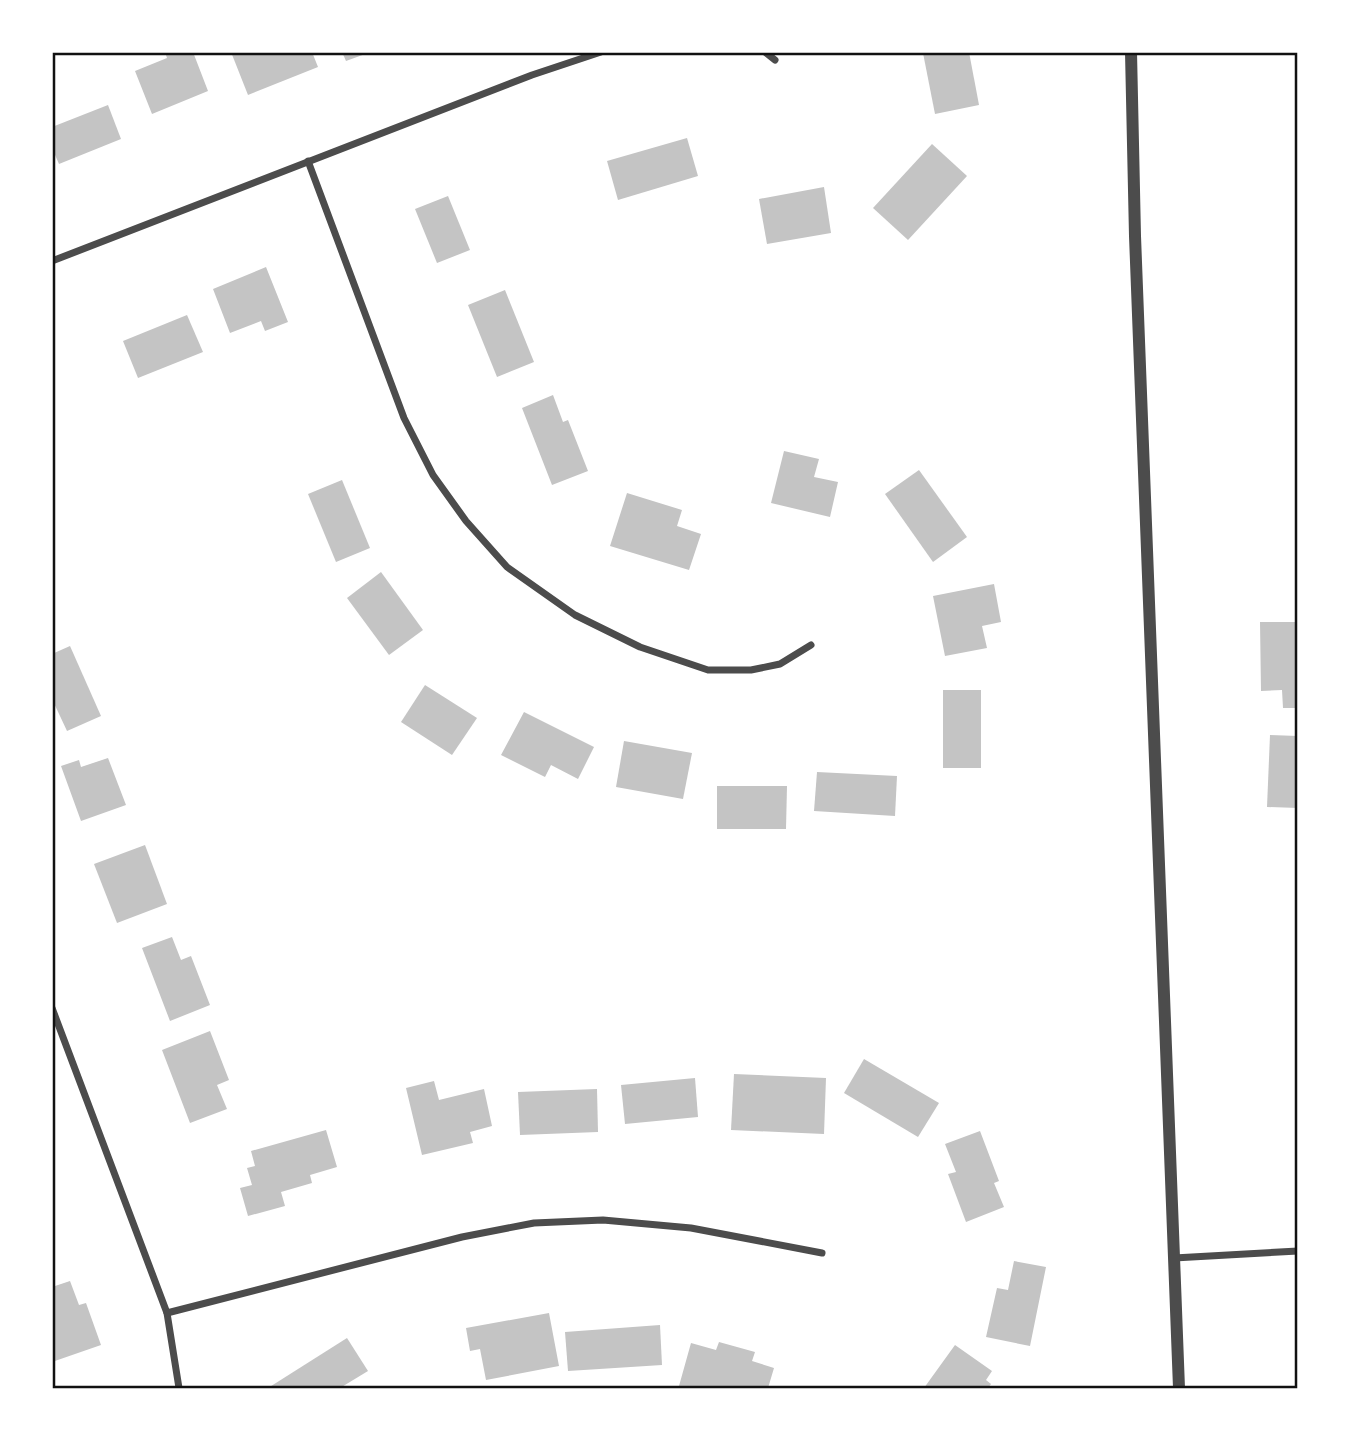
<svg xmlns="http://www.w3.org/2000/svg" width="1350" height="1441" font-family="'DM Sans',sans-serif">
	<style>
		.building { fill: #c4c4c4 }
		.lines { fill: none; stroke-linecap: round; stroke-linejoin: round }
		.minor { stroke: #4c4c4c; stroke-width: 7 }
		.tertiary { stroke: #4c4c4c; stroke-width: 12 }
		.neatline { fill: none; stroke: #111; stroke-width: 2.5 }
	</style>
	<rect width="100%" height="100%" fill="#fff"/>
	<g class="building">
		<polygon points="165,52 193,52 208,91 152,114 135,71 167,58"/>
		<polygon points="231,52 312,52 318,67 248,95"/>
		<polygon points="342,52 368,52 368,53 346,61"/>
		<polygon points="969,52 979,105 935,114 923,53"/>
		<polygon points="108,105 121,139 59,164 52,148 52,127"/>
		<polygon points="687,138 698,176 618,200 607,161"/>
		<polygon points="932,144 967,176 908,240 873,208"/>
		<polygon points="824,187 831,233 767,244 759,199"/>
		<polygon points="448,196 470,250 437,263 415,209"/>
		<polygon points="266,267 288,322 265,331 261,321 230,333 213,289"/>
		<polygon points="505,290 534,362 497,377 468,305"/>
		<polygon points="187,315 203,352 138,378 123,341"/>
		<polygon points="553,395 563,422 568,420 588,471 552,485 522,408"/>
		<polygon points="784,451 819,459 814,477 838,482 830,517 771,503"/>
		<polygon points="919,470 967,537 933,562 885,494"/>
		<polygon points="342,480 370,548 336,562 308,494"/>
		<polygon points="627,493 682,510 677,526 701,534 689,570 610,546"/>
		<polygon points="381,572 423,630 389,655 347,598"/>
		<polygon points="994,584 1001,622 982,626 987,648 945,656 933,596"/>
		<polygon points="1260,622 1296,622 1298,708 1283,708 1282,690 1261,691"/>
		<polygon points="70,646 101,716 67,731 52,699 52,654"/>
		<polygon points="425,685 477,718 452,755 401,722"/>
		<rect x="943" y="690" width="38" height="78"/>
		<polygon points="524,712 594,747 578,779 551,765 545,777 501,755"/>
		<polygon points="1270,735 1298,736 1298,808 1267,807"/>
		<polygon points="624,741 692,753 683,799 616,787"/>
		<polygon points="108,758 126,805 81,821 61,766 79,760 81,767"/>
		<polygon points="817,772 897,776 895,816 814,811"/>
		<polygon points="717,786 787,786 786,829 717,829"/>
		<polygon points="145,845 167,904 117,923 94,864"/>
		<polygon points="172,937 181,960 191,956 210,1005 170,1021 142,948"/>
		<polygon points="210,1031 229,1080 217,1085 227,1109 190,1123 162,1050"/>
		<polygon points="864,1059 939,1103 918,1137 844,1093"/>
		<polygon points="734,1074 826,1078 824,1134 731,1130"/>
		<polygon points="695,1078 698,1117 625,1124 621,1085"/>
		<polygon points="434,1081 439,1100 484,1089 492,1126 470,1132 473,1143 422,1155 406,1088"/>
		<polygon points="597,1089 598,1132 520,1135 518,1092"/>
		<polygon points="326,1130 337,1167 310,1175 312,1183 281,1192 285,1206 248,1216 240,1188 252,1185 247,1168 255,1166 251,1151"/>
		<polygon points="980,1131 999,1181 994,1183 1004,1207 966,1222 948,1174 956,1172 945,1144"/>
		<polygon points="1014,1261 1046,1267 1030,1346 986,1337 997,1288 1008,1290"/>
		<polygon points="70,1281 79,1305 86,1303 101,1345 52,1362 52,1287"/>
		<polygon points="549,1313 559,1366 486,1380 480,1349 470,1351 466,1328"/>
		<polygon points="660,1325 662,1365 568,1371 565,1332"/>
		<polygon points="347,1338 368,1371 340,1388 268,1388"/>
		<polygon points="719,1342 755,1352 752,1361 774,1368 768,1388 689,1388 679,1386 691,1343 716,1350"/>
		<polygon points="955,1345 992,1371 986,1380 991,1384 988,1388 924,1388"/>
	</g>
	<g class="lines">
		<g class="minor">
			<polyline points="765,52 775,60"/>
			<polyline points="308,161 404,418 433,475 466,521 507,567 575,615 640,647 708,670 751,670 780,664 811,645"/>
			<polyline points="52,261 532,75 601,52"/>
			<polyline points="52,1008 167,1313 179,1388"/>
			<polyline points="1174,1258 1298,1251"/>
			<polyline points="167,1313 462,1237 534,1223 603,1220 691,1228 822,1253"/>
		</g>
		<polyline class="tertiary" points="1131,52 1135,236 1179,1388"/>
	</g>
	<rect width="1350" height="1441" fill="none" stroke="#ffffff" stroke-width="108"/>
	<rect x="54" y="54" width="1242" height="1333" class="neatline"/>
</svg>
